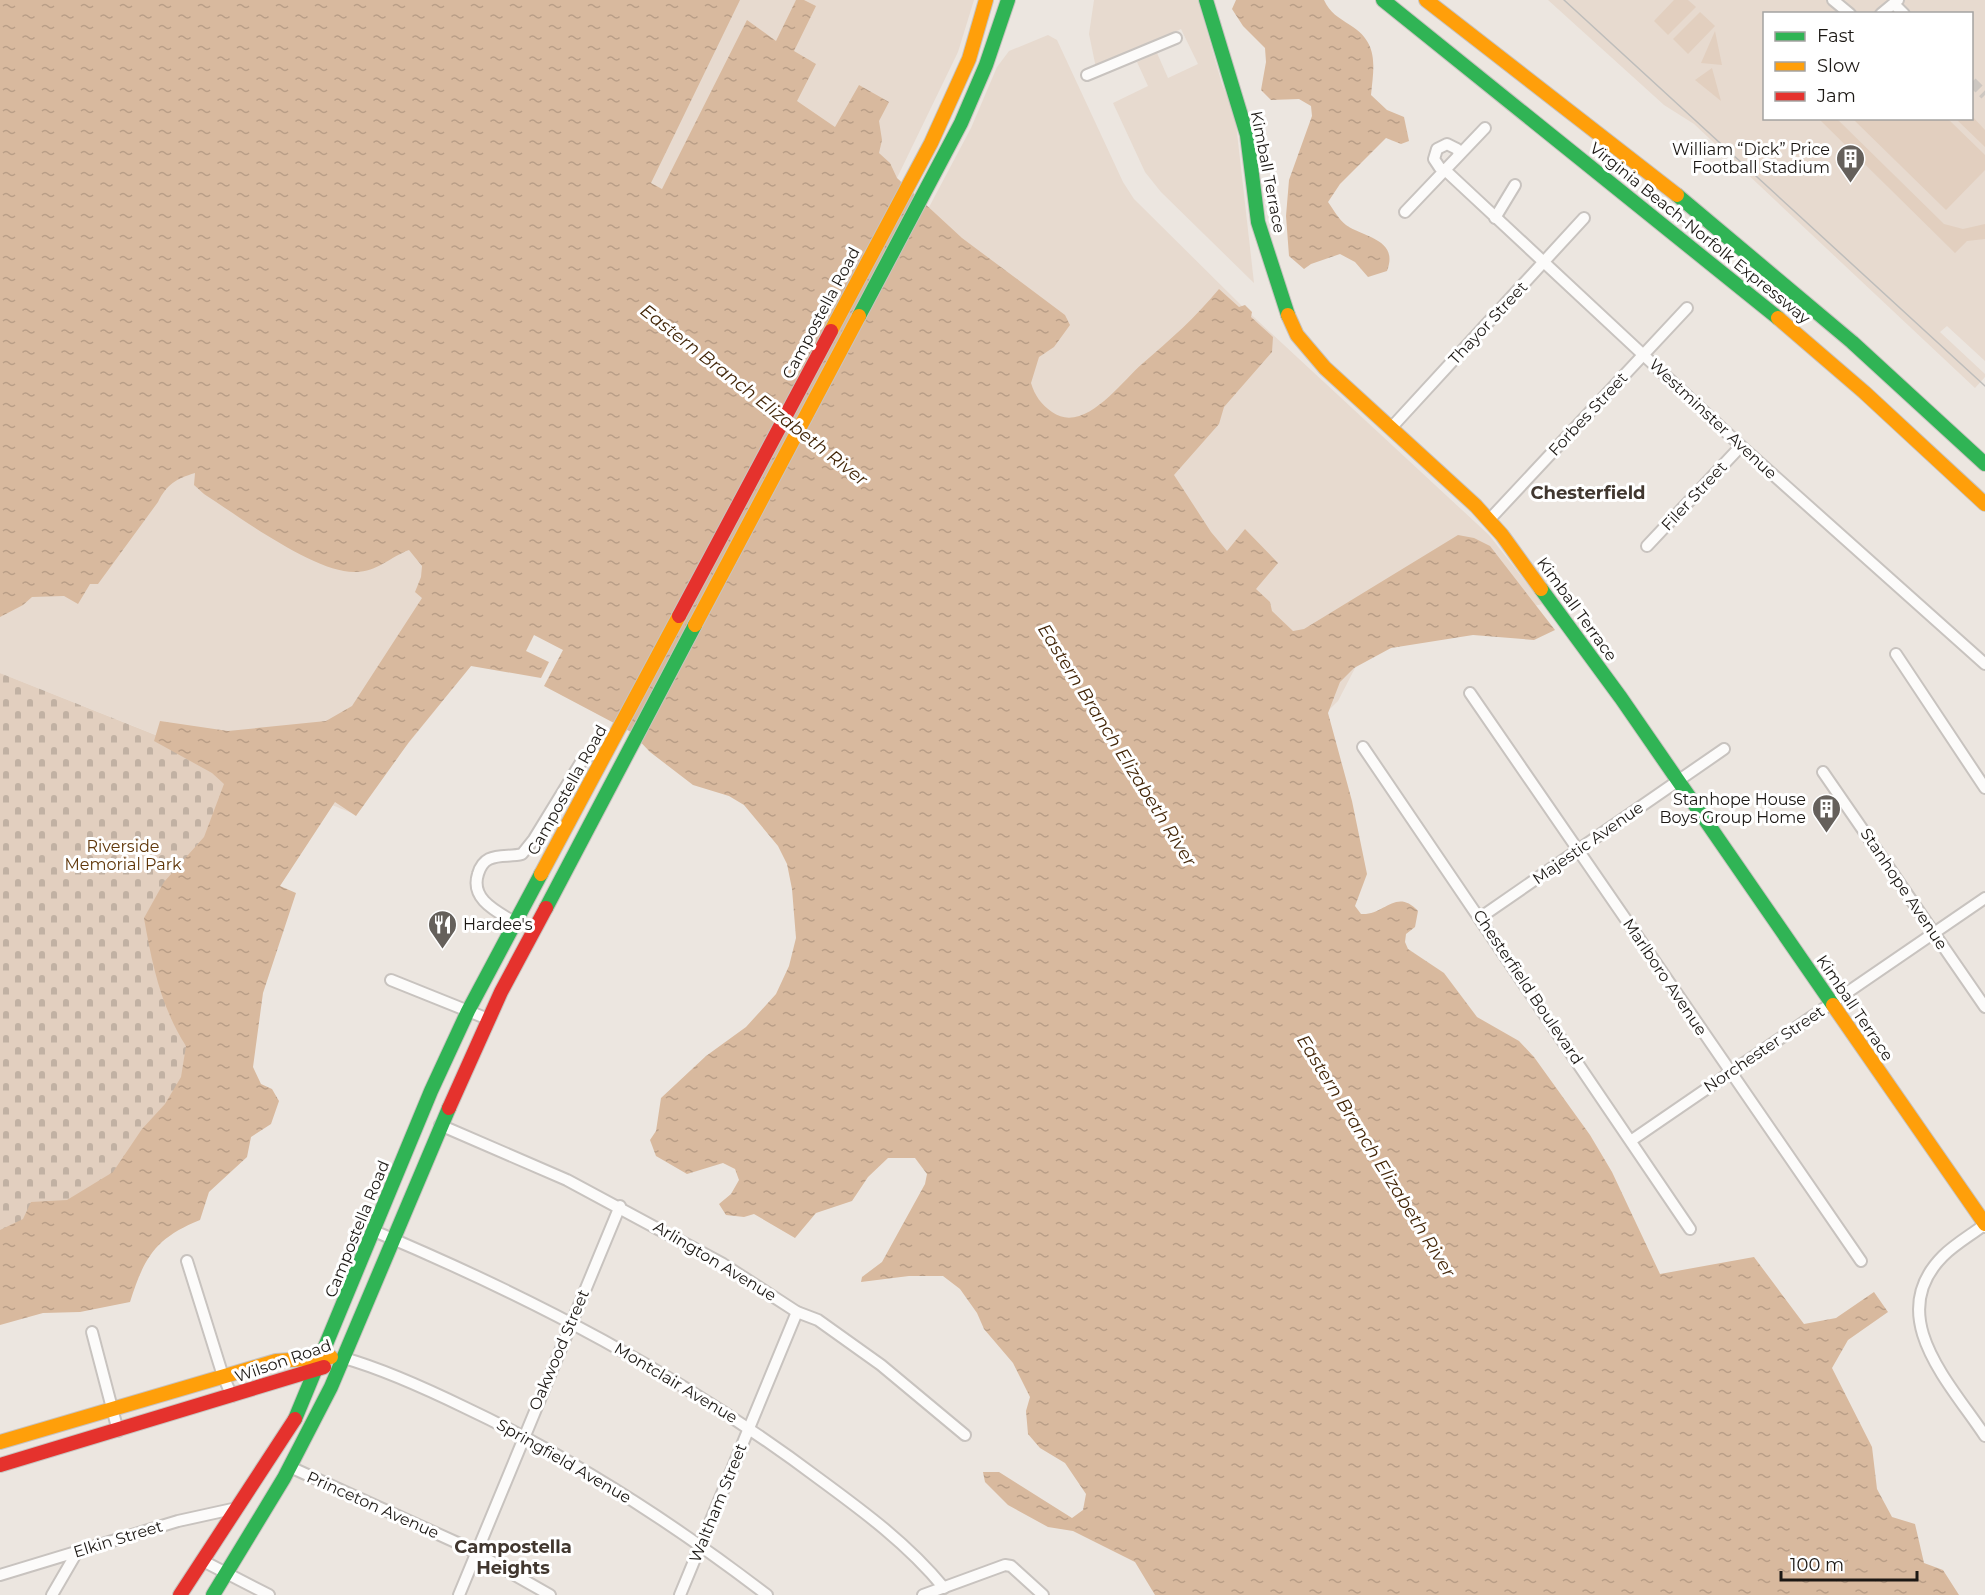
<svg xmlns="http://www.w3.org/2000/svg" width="1985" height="1595" font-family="Montserrat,sans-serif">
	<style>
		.built { fill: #e7dacf; fill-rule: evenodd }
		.grass { fill: #e2cfbf }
		.cemetery { fill: url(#cemetery-stones) }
		.water { fill: url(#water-ripples) }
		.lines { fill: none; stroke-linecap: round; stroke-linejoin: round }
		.street-tunnel { stroke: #cdc7c1; stroke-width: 10; stroke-dasharray: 10 5; stroke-linecap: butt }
		.street-casing { stroke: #c8c3bf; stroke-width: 14 }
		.fast-casing { stroke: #c8c3bf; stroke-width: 16 }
		.slow-casing { stroke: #c8c3bf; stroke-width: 16 }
		.jam-casing { stroke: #c8c3bf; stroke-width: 16 }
		.street { stroke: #fcfbfa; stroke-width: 10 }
		.fast { stroke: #30b455; stroke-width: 14 }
		.slow { stroke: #ff9f0a; stroke-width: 14 }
		.jam { stroke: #e5322d; stroke-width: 14 }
		.tram { stroke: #bebdbb; stroke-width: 1.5 }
		.labels { text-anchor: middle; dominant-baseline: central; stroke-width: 6; stroke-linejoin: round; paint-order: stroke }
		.poi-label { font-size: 16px; fill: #1c1814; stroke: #fff; text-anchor: end }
		.street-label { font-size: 16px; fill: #1c1814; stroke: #fff }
		.park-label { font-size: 16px; fill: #5f3609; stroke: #fff }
		.water-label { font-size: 18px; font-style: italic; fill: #432608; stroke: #fff }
		.neighbourhood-label { font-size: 18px; font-weight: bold; fill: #41372f; stroke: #fff }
	</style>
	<defs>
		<pattern id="cemetery-stones" width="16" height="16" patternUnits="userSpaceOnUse" patternTransform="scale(1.5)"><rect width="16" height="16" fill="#e2cfbf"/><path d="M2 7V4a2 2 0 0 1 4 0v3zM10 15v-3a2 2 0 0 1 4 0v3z" fill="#c1b1a3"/></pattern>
		<pattern id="water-ripples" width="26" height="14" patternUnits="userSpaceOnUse" patternTransform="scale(1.5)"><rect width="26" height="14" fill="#d8b99e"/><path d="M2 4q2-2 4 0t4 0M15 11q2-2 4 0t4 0" fill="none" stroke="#b99e87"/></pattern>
	</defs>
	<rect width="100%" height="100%" fill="#ece6e0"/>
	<g class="built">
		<polygon points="418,0 974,0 958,52 897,178 662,189 650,184"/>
		<polygon points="1094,0 1198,0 1222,84 1235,115 1254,283 1161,192 1145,172 1113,103 1148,86 1137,62 1157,53 1168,78 1198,64 1181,29 1096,68 1089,34"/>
		<path d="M1548,0H1985V361L1947,326L1940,332L1985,374V377L1975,388L1694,124L1664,105ZM1764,14H1972V118H1764Z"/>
		<polygon points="1048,35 1057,40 1123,182 1134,199 1243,307 1489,535 1543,604 1369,641 1338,701 1236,801 866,326 971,128 997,67 1009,51"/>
		<polygon points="0,42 615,488 352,813 0,673"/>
	</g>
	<g class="grass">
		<polygon points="1674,0 1688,0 1696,7 1668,35 1654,21"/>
		<polygon points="1700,12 1715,26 1688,54 1673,39"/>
		<polygon points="1715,31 1722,65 1701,63"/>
		<polygon points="1712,68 1721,101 1695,80"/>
		<polygon points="1972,116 1985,130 1985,147 1956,119"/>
		<polygon points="1819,119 1837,119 1944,224 1963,229 1985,224 1985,239 1967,241 1955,253"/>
		<polygon points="1853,119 1948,119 1985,155 1985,170 1946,210"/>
	</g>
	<polygon class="cemetery" points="0,673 286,787 203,1065 137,1158 0,1250"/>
	<g class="water">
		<path d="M0,0H740L651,183L662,189L747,20L776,41L796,0H804L816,6L794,51L816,64L797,101L835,127L859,85L889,102L879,121L882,140L879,153L890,163L897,178L962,238L1065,315L1070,325L1054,347L1039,357L1031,383C1035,396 1041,404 1052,412C1084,435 1121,382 1142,364C1170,340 1195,318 1219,289L1239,307L1245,305L1252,312L1251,317L1273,337L1272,352L1224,407L1219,424L1174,475L1211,532L1227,551L1245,529L1278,563L1256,589L1270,602L1272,611L1293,631L1304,629L1458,535L1474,538L1490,546L1555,630L1534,640L1473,635L1391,648L1354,668L1340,682L1328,713L1352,801L1367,874L1355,906L1361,914C1384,916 1396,887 1418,911L1415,927L1406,934L1405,942L1408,949L1444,973L1477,1017L1519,1041L1534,1057L1590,1135L1612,1172L1660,1274L1754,1257L1804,1324L1836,1318L1874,1292L1888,1312L1848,1340L1832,1368L1872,1447L1877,1489L1892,1517L1915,1524L1924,1563L1943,1570L1959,1595H1155L1135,1562L1073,1531L1048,1527L1008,1505L985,1482L983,1472H999L1072,1518L1083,1510L1086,1494L1065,1463L1040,1448L1028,1434L1026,1411L1030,1397L1013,1363L984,1329L977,1313L960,1289L943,1276H909L861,1282L862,1277L882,1262L925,1184L927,1174L915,1158H888L868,1177L852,1201L816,1213L795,1238L754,1214L744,1217L726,1215L719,1204L731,1194L739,1180L735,1169L723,1163L687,1174L656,1156L650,1140L656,1131L661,1098L706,1056L746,1027L776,994L789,966L796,938L792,889L787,864L778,846L744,805L729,796L693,785L650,752L631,732L544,686L563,650L534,635L526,651L549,662L541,678L471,666L409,742L356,816L335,802L280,886L296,893L263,993L253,1067L261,1084L272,1089L279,1101L271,1124L251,1137L247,1157L209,1192L200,1220C155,1238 144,1258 130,1302L80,1312L43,1313L0,1325V1230L23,1219L31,1202L67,1200L113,1172L142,1129L165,1104L181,1077L186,1046C161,1007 152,964 144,918L164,882L204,837L224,784L212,773L154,741L160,721L228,731L326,721L352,706L422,598L415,592L421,577L422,566L409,550C390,557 376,573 354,572C314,572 238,516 204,494L194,485L195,473C176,479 167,484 158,502L98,584H90L78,604L64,596L32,597L23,605L0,617Z"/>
		<path d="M1236,0H1324C1330,13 1338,17 1350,25C1379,43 1374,65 1371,95L1387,110L1404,117L1409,141L1401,144L1386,138L1340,184L1328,202C1333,209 1339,220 1346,225C1365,238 1399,239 1387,271L1368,277L1355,262L1340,254L1311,264L1304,269L1289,256L1286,216L1289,180L1312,116L1311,106L1299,99L1271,100L1261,90L1266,62L1265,48L1243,26L1232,9Z"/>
	</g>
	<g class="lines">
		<polyline class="street-tunnel" points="1972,82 1985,95"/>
		<defs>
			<g id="street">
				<polyline points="1833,0 1850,14"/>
				<polyline points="1894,4 1904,14"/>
				<polyline points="1881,14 1898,0"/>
				<polyline points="1087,75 1176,38"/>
				<polyline points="1459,154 1457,149 1447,144 1437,149 1434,159 1440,168 1445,170 1741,446 1985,664"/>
				<polyline points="1405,212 1485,128"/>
				<polyline points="1495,218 1515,185"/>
				<polyline points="1391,428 1584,218"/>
				<polyline points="1489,520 1687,308"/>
				<polyline points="1647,546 1741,446"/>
				<polyline points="1896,654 1985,788"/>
				<polyline points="1470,693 1861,1261"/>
				<polyline points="1363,747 1690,1229"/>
				<polyline points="1823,772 1985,1007"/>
				<polyline points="1481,917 1724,749"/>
				<path d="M514,922C496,911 470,899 478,874C480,867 483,862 489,859C499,854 511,857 522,854L534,839L583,759L595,754"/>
				<polyline points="391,980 488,1019"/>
				<polyline points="440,1125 567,1180 723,1264 797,1312 818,1320 881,1365 965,1435"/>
				<polyline points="1632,1140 1985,898"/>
				<path d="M1985,1227L1984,1225C1971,1235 1955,1244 1943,1256C1883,1316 1950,1383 1985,1436"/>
				<path d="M374,1231C531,1297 681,1375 818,1478C863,1511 908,1544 944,1588"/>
				<polyline points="187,1261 223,1376 232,1396"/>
				<polyline points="92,1332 118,1431"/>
				<path d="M344,1358C386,1370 427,1389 466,1408C574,1459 673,1523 767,1595"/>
				<polyline points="290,1467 462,1545 550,1595"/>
				<polyline points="203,1561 269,1595"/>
				<polyline points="0,1575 178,1521 237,1508"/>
				<polyline points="52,1595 77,1552"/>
				<polyline points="459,1595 620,1206"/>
				<polyline points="680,1595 797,1312"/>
				<polyline points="923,1595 1005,1565 1011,1566 1043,1595"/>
			</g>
			<g id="fast">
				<polyline points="1206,0 1247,135 1258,222 1288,315"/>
				<polyline points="1383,0 1778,318"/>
				<polyline points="1677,195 1852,342 1985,464"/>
				<polyline points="859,316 961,123 986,65 1008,0"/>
				<polyline points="1541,589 1621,698 1833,1005"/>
				<polyline points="546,908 695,625"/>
				<polyline points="295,1419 431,1091 468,1011 541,874"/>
				<polyline points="213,1595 284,1478 331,1387 449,1108"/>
			</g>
			<g id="slow">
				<polyline points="1426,0 1677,195"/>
				<polyline points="1288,315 1297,335 1325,368 1476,506 1502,535 1541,589"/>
				<polyline points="1778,318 1864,392 1985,504"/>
				<polyline points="831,331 931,143 969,59 986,0"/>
				<polyline points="695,625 859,316"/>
				<polyline points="541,874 679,616"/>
				<polyline points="1833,1005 1985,1224"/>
				<polyline points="0,1442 276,1361 331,1357"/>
			</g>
			<g id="jam">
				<polyline points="679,616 831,331"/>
				<polyline points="449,1108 501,992 546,908"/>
				<polyline points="0,1465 324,1367"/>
				<polyline points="180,1595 295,1419"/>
			</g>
		</defs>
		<use href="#street" class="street-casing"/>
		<use href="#fast" class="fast-casing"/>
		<use href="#slow" class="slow-casing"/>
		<use href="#jam" class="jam-casing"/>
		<use href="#street" class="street"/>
		<use href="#fast" class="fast"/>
		<use href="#slow" class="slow"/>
		<use href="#jam" class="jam"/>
		<polyline class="tram" points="1564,0 1985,386"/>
	</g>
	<defs>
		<symbol id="building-pin" viewBox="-11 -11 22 30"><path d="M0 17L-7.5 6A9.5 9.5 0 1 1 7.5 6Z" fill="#65605b" stroke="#fff"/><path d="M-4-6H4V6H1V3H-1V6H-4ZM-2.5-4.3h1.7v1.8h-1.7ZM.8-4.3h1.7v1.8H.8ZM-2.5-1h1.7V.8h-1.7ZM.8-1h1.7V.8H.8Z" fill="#fff"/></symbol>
		<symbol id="restaurant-pin" viewBox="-11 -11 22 30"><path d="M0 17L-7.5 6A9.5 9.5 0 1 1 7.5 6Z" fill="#65605b" stroke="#fff"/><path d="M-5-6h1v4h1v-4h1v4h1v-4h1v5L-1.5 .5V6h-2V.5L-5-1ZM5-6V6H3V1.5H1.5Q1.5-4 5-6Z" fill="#fff"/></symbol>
	</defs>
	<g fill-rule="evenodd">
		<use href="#building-pin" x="1834" y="142" width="33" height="45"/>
		<use href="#building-pin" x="1810" y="792" width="33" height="45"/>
		<use href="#restaurant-pin" x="426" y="908" width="33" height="45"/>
	</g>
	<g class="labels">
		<g class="poi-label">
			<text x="1830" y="149">William “Dick” Price<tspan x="1830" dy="18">Football Stadium</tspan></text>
			<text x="1806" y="799">Stanhope House<tspan x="1806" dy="18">Boys Group Home</tspan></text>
			<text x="463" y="924" text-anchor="start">Hardee's</text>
		</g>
		<g class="street-label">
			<text transform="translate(1268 172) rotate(79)">Kimball Terrace</text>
			<text transform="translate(1700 233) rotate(39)">Virginia Beach-Norfolk Expressway</text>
			<text transform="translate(821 313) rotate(-62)">Campostella Road</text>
			<text transform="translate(1488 323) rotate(-47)">Thayor Street</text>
			<text transform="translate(1588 414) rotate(-47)">Forbes Street</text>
			<text transform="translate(1713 419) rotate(43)">Westminster Avenue</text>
			<text transform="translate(1694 496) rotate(-47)">Filer Street</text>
			<text transform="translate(1577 609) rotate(54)">Kimball Terrace</text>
			<text transform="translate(567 790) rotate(-61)">Campostella Road</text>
			<text transform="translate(1588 843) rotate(-35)">Majestic Avenue</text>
			<text transform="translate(1904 889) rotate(56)">Stanhope Avenue</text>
			<text transform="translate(1665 977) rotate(56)">Marlboro Avenue</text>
			<text transform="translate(1528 987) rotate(56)">Chesterfield Boulevard</text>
			<text transform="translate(1855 1008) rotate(56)">Kimball Terrace</text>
			<text transform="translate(1764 1049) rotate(-34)">Norchester Street</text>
			<text transform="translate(357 1229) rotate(-68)">Campostella Road</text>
			<text transform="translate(715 1261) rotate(31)">Arlington Avenue</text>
			<text transform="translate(559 1350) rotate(-67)">Oakwood Street</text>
			<text transform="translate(283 1361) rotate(-19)">Wilson Road</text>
			<text transform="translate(676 1383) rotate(31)">Montclair Avenue</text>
			<text transform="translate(564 1461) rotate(30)">Springfield Avenue</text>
			<text transform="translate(718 1503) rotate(-68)">Waltham Street</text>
			<text transform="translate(373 1505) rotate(24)">Princeton Avenue</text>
			<text transform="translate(118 1539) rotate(-17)">Elkin Street</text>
		</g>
		<g class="park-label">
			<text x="123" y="846">Riverside<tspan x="123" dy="18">Memorial Park</tspan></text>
		</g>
		<g class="water-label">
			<text transform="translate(754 395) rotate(38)">Eastern Branch Elizabeth River</text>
			<text transform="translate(1117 745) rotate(58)">Eastern Branch Elizabeth River</text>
			<text transform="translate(1376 1156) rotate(58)">Eastern Branch Elizabeth River</text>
		</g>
		<g class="neighbourhood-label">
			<text x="1588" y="493">Chesterfield</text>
			<text x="513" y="1547">Campostella<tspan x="513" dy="21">Heights</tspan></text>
		</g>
	</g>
	<rect x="1763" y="12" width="210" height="108" fill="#ffffff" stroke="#a4a3a1" stroke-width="1.5"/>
	<rect x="1775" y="32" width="30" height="9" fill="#30b455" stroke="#a4a3a1" stroke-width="1.5"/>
	<text x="1817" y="42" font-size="18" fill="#1c1814">Fast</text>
	<rect x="1775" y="62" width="30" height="9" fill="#ff9f0a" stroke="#a4a3a1" stroke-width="1.5"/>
	<text x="1817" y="72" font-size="18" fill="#1c1814">Slow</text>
	<rect x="1775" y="92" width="30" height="9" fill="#e5322d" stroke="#a4a3a1" stroke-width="1.5"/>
	<text x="1817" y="102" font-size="18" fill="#1c1814">Jam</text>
	<path d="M1781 1571v9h136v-9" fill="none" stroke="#1c1814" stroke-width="3"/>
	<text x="1790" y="1571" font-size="18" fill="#1c1814" stroke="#ffffff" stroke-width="4.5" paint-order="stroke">100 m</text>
</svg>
